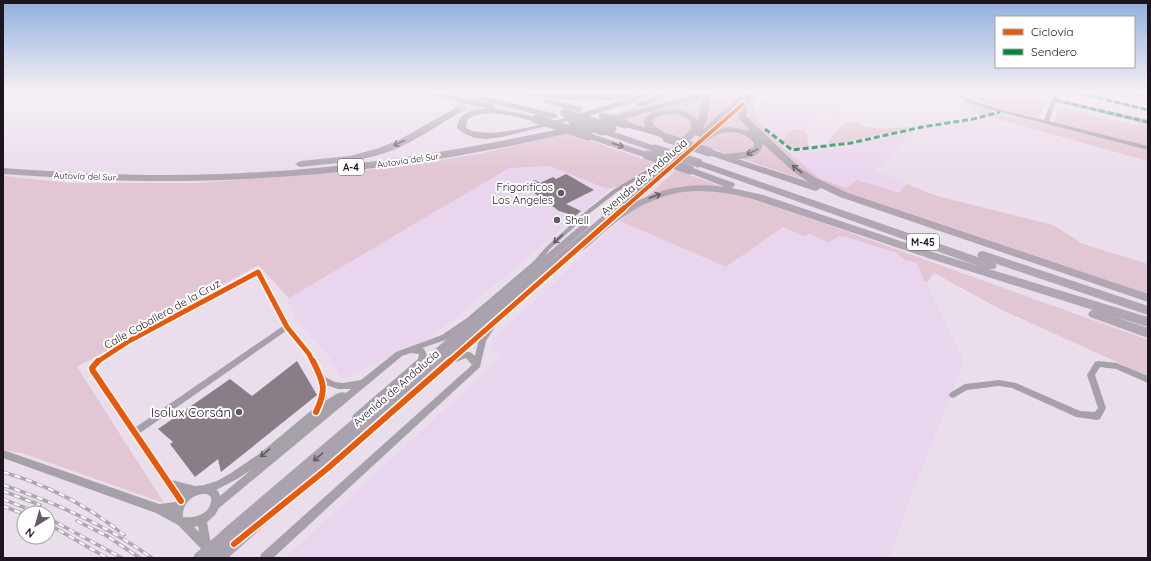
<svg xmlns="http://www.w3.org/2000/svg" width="1151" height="561" font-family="Quicksand,sans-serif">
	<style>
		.built { fill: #ead5ee }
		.green { fill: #e2c6d3 }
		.building { fill: #897d88 }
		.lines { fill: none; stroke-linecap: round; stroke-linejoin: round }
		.highway-tunnel { stroke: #cbbfcd; stroke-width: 9; stroke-dasharray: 9 4.5; stroke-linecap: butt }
		.street { fill: #a6a1a9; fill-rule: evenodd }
		.primary { fill: #aaa2ae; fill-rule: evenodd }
		.highway { fill: #b0a7b3; fill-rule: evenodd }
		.rail-casing { stroke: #aea6b0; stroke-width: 3.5 }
		.rail { stroke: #fff; stroke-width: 2; stroke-dasharray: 6; stroke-linecap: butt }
		.primary-bridge { stroke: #aaa2ae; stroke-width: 13 }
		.highway-bridge { stroke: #b0a7b3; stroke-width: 9 }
		.quiet { stroke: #00873e; stroke-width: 3; stroke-dasharray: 6 3; stroke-linecap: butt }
		.cycleway-far2-casing { stroke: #fff; stroke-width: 6 }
		.cycleway-far1-casing { stroke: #fff; stroke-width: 8 }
		.cycleway-casing { stroke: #fff; stroke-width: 9 }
		.cycleway-far2 { stroke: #e8590c; stroke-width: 4 }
		.cycleway-far1 { stroke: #e8590c; stroke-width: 5 }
		.cycleway { stroke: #e8590c; stroke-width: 6 }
		.oneway { stroke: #665e68 }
		.oneway2 { stroke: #615a64 }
		.oneway3 { stroke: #635b66 }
		.poi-dot { fill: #645a66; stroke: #fff; stroke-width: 1.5 }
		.labels { text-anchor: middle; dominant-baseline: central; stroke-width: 4; stroke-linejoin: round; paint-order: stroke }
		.far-street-label { font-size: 9px; fill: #1c141e; stroke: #fff }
		.shield { fill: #fff; stroke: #605a62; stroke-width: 1 }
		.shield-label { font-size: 10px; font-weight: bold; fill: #1c141e }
		.street-label { font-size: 11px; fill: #1c141e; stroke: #fff }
		.poi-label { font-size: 11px; fill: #1c141e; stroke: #fff; text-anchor: end }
		.near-poi-label { font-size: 13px; fill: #1c141e; stroke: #fff; text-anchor: end }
	</style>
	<rect width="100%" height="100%" fill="#eaddec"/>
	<g class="built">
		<polygon points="765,91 848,91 833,119 816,117 806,131 792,129 782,141 761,124 754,111 753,103"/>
		<polygon points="916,130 874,171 907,184 899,193 857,180 846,188 819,178 788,152 846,146"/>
		<polygon points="552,165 610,189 426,342 390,356 342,379 329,356 298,323 286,296 397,229 510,168"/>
		<polygon points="620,221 726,267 783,227 804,236 810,234 829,243 838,236 846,237 897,253 904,260 916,262 964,362 910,498 889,558 285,558 501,357 492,348 492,340"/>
	</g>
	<g class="green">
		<polygon points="678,91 748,91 690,142 609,116"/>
		<polygon points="760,91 765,91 753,103 754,111 759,122 770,135 788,152 819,178 846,188 857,180 899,193 907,184 937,196 1053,225 1083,244 1148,264 1148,295 698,144"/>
		<polygon points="947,91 949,91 966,102 996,112 1148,150 1148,161 979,114"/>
		<path d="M960,91H1050L1039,118C1012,111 984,106 960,91Z"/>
		<polygon points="1059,107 1138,126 1139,121 1148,123 1148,146 1054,122"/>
		<path d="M855,122C875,132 895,128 916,126V127L845,142L828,144C835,131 838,124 855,122Z"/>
		<polygon points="792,129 806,131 809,147 792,148 782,141"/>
		<polygon points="568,133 655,163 620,186 608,189 550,166 509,168 289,298 258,265 77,367 164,503 22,453 3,450 3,176 71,183 200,183 387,168 479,154"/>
		<polygon points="676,170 1148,340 1148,376 1000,309 934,273 928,282 925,282 916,262 904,260 897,253 846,237 838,236 829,243 810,234 804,236 783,227 726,267 620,221"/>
	</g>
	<g class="building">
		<polygon points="566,174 594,190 566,204 581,211 575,216 559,211 523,185 535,180 540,183 553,177 556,179"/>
		<polygon points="297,361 317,395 221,472 218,459 195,477 170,444 173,442 158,429 230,379 252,396"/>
	</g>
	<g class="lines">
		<polyline class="highway-tunnel" points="457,110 485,91"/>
		<g class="street">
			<path d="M951,91C961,91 965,98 974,101C997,109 1021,114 1044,120L1055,91H1060L1057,99L1148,120V124L1056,102L1049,121L1148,146V150L988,109L967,102Z"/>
			<polygon points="1069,91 1079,91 1148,109 1148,111"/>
			<polygon points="1120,91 1130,91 1148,96 1148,98"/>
			<polygon points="741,103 745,104 707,137 703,137 703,135"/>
			<polygon points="696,142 698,143 698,145 679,160 675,160 675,158"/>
			<path d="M656,164L658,165V167L617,192L590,213L550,249L538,265L473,322L448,339L422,348L424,349L427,355L424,363L359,421L356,422L353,421L352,418L353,415L418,359L419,354L411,353L402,356L219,508L215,515L207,522L211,545L221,554L222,558H210L178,525L156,513L3,458V450L159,504L176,502L90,373L88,368L94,360L126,339L258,270L261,272L290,325L312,352L325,377L335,382L343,383L361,380L396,352L442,335L467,318L534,261L546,247L586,211L613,190ZM256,276L283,326L136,427L96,369L100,364L132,343ZM286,331L306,356L318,379L319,397L313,409L259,454L231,473L217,481L204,485L195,486L172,480L140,433ZM326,385L338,389H351L346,393C339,390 331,398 325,401L327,397ZM251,470L220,496L218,491L216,490L237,479ZM202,494H207L211,497C213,513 196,519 183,517C182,505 190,496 202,494ZM198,526L199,532L194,527Z"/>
			<polygon points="667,167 669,168 669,170 615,218 611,218 610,217 611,216 665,168"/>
			<path d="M580,244L582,245L583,246L582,247L494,326L495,327L486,341L480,367L273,558H260L261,554L472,365L466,358L456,362L454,361L362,443L359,444L356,443L355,440L356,437L578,245ZM479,339L475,356L470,352H465Z"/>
			<polygon points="1098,361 1117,363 1148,376 1148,383 1116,369 1100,367 1095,375 1106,408 1100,419 1097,420 1076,417 1012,388 999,386 967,390 953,398 950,397 949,395 950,393 965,384 999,380 1016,383 1080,411 1095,412 1098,408 1087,375 1095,362"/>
		</g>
		<polygon class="primary" points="670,158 673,158 677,160 430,377 228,558 210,558 212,553 223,543 220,542 218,537 220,532 581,225 584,224 589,227 528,280"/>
		<g class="highway">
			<path d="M411,91H429L492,104L496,107L495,109L539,117L540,119L536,122C516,117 484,106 467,120L466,128C496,147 611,102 647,93L651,95L635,102L589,116L502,137L486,139L475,138L465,134L457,128C460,111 471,109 488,109Z"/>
			<path d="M515,91C540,91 565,95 590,95C607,95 623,91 640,91L641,93L640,95C607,103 572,101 539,97C532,96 521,95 515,91Z"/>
			<polygon points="666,91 679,91 643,106 637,106 636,104"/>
			<path d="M704,91H712L707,120L702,130L742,94H747L751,91H760L747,105V117L800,168L816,178L848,193L1148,294V302L840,197L821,188L816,191L812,190L706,154L704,152L709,149L725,154L745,152L754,147V143C746,132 728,129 716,135C710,138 705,143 699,145L694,142L700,137L695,135L669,160L666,161L661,158L663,156L691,129V122C680,111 665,112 652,120L654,126L670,136L672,138L670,140L667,141L658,136L622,126L621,124L625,121L646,128L644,124L645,117C662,107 684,105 698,121ZM738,107L739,118L750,131L729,127L711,131ZM763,144L794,172L809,182L738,159C749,158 761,156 763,144Z"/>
			<polygon points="693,95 697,97 696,99 605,124 601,121 602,119"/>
			<polygon points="479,96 482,96 556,114 557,116 556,118 550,118 479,100"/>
			<polygon points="545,99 548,99 582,107 583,109 579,112 576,111 545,103 544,101"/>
			<path d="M457,107L461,110L460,112C435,127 410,145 382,154C355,162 328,164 300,167L295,164L300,161L350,156L376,149L399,140Z"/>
			<path d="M578,125L581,126L582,128L581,130C440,165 293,182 148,181C99,181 51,177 3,174V168C75,173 147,177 220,174C341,170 460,151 578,125Z"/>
			<polygon points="603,128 658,147 660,149 655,152 652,151 600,133 599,131"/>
			<polygon points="589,133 650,153 652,155 647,158 644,157 586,138 585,136"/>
			<polygon points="698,160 995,263 997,266 995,269 987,269 695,165 693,163 695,161"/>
			<path d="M690,167L734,183L735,185L732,188L763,195L942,255L1148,317V327L1110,315L1148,328V338L1090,317L1088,314L1090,311L1093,310L934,260L756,200C723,191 689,186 657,199C637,206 619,219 603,233C596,239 589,246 582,251C579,253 576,252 573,252L571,249L573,246C620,207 660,178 725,187L687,172L685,170Z"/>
			<polygon points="983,251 1148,306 1148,315 979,258 977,255 979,252"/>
		</g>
		<defs>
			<g id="rail">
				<path d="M3,472C48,485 87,505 124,535"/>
				<path d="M3,485C56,503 106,525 152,558"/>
				<polyline points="3,491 40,505"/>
				<polyline points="3,499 38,513"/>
				<polyline points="3,506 24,514"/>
				<polyline points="48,518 122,558"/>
				<polyline points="77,521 107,536 140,558"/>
				<polyline points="48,524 107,558"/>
			</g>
		</defs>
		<use href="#rail" class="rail-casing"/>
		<use href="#rail" class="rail"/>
		<polyline class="primary-bridge" points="200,558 225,537"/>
		<g class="highway-bridge">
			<polyline points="693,97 710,91"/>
			<polyline points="565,113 612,128"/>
			<polyline points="603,117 625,124"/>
			<polyline points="536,119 589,136"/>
			<polyline points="573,122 603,131"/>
			<polyline points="667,138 709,152"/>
			<polyline points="655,149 698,163"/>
			<polyline points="647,155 690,170"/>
		</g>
		<g class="quiet">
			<polyline points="1071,91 1148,110"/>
			<polyline points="1055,100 1148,122"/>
			<polyline points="765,129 792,150 851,143 922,127 973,119 1000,112"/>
		</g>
		<defs>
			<polyline id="cycleway-far2" points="623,209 743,104"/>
			<g id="cycleway-far1">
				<polyline points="97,362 129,341 258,272 287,327 309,354 313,362"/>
				<polyline points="449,362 624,208"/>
			</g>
			<g id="cycleway">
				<polyline points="98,361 92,368 93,371 181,501"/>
				<path d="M313,361C324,383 327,389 316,412"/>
				<polyline points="234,544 328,468 450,361"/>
			</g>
		</defs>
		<use href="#cycleway-far2" class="cycleway-far2-casing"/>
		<use href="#cycleway-far1" class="cycleway-far1-casing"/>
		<use href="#cycleway" class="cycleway-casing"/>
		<use href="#cycleway-far2" class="cycleway-far2"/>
		<use href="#cycleway-far1" class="cycleway-far1"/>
		<use href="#cycleway" class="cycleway"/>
	</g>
	<defs><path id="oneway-shaft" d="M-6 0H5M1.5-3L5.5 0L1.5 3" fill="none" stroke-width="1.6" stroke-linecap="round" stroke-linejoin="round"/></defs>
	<g class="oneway">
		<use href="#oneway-shaft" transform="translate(399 143) rotate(155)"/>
		<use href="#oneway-shaft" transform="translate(618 145) rotate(18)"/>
		<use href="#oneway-shaft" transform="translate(752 152) rotate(154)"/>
		<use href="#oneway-shaft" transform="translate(797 169) rotate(-142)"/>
		<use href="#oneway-shaft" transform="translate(655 196) rotate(-19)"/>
	</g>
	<g class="oneway2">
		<use href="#oneway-shaft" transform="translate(558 239) rotate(138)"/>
		<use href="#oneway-shaft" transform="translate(265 453) rotate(141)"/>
	</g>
	<use class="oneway3" href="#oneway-shaft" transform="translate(318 457) rotate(139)"/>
	<linearGradient id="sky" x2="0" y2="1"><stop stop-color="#90afdc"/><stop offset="0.54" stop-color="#f6f0f6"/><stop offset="1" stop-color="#f6f0f6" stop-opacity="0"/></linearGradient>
	<rect width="1151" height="170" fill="url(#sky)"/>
	<g class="poi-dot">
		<circle cx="561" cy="193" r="4"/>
		<circle cx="557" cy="220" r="4"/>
		<circle cx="239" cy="412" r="4"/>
	</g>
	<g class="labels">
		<g class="far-street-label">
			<text transform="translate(408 160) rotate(-8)">Autovía del Sur</text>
			<text transform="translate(85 176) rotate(2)">Autovía del Sur</text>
		</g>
		<g class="shield">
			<rect x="338" y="159" width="26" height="16" rx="3"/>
			<rect x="907" y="234" width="32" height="16" rx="3"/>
		</g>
		<g class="shield-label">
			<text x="351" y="167">A-4</text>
			<text x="923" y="242">M-45</text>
		</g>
		<g class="street-label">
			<text transform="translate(644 177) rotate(-41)">Avenida de Andalucía</text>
			<text transform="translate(162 314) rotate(-29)">Calle Caballero de la Cruz</text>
			<text transform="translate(396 388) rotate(-41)">Avenida de Andalucía</text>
		</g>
		<g class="poi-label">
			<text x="553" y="187">Frigorificos<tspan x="553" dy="13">Los Angeles</tspan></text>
			<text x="565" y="220" text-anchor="start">Shell</text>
		</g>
		<g class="near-poi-label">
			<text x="231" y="412">Isolux Corsán</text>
		</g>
	</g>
	<rect width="1151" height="561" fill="none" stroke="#1c141e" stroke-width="8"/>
	<rect x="995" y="16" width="140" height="52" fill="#ffffff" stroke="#a4a1a5"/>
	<rect x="1003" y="29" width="20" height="6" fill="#e8590c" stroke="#a4a1a5"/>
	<text x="1031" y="36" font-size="12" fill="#1c141e">Ciclovía</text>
	<rect x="1003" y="49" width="20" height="6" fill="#00873e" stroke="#a4a1a5"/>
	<text x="1031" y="56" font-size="12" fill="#1c141e">Sendero</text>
	<g transform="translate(36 525) rotate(217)"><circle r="19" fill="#ffffff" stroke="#a4a1a5"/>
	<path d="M0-3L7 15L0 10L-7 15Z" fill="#645a66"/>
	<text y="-6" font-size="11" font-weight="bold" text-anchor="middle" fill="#1c141e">N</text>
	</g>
</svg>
